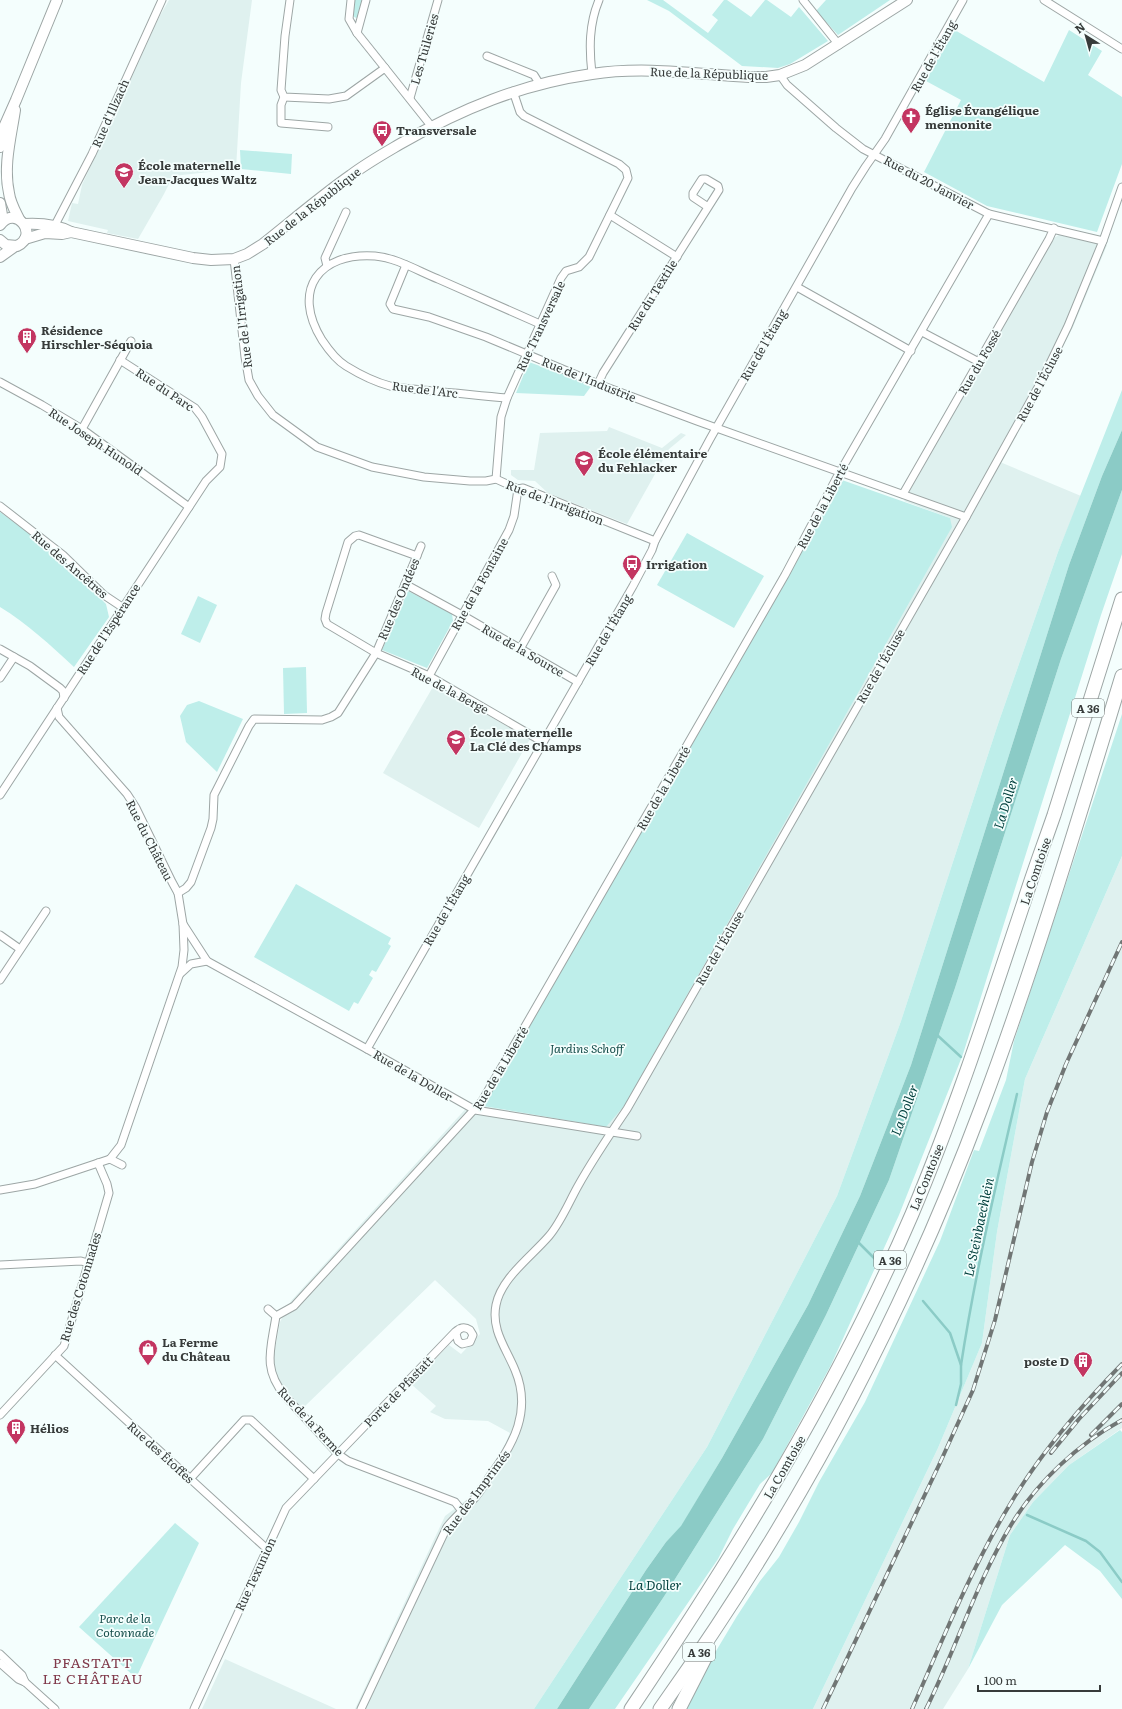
<svg xmlns="http://www.w3.org/2000/svg" width="1122" height="1709" font-family="Literata,serif">
	<style>
		.built { fill: #dff1ef }
		.green { fill: #beeeea }
		.water { fill: #8bcbc6 }
		.lines { fill: none; stroke-linecap: round; stroke-linejoin: round }
		.stream { stroke: #8bcbc6; stroke-width: 2.5 }
		.minor-casing { stroke: #9da6a5; stroke-width: 9 }
		.secondary-casing { stroke: #9da6a5; stroke-width: 12 }
		.motorway-casing { stroke: #9da6a5; stroke-width: 15 }
		.minor { stroke: #fff; stroke-width: 7 }
		.secondary { stroke: #fff; stroke-width: 10 }
		.motorway { stroke: #fff; stroke-width: 13 }
		.rail-casing { stroke: #717675; stroke-width: 4 }
		.rail { stroke: #f4fefd; stroke-width: 2.5; stroke-dasharray: 8; stroke-linecap: butt }
		.labels { text-anchor: middle; dominant-baseline: central; stroke-width: 3.5; stroke-linejoin: round; paint-order: stroke }
		.shield { fill: #f4fefd; stroke: #707674; stroke-width: 1 }
		.shield-label { font-size: 11px; font-weight: bold; fill: #373b3a }
		.street-label { font-size: 12px; fill: #373b3a; stroke: #f4fefd }
		.poi-label { font-size: 12px; font-weight: bold; fill: #373b3a; stroke: #f4fefd; text-anchor: start }
		.park-label { font-size: 12px; font-style: italic; fill: #18504d; stroke: #f4fefd }
		.water-label { font-size: 13px; font-style: italic; fill: #013f3c; stroke: #f4fefd }
		.quarter-label { font-size: 14px; letter-spacing: 1px; fill: #813a4b; stroke: #f4fefd }
	</style>
	<rect width="100%" height="100%" fill="#f4fefd"/>
	<g class="built">
		<polygon points="169,0 252,0 241,83 236,169 173,176 164,194 138,239 107,233 108,230 68,221 72,203 78,204 82,185 157,21"/>
		<polygon points="1059,235 1107,245 1073,327 1044,384 1000,462 1081,496 1058,552 998,724 901,1021 837,1196 707,1447 534,1709 355,1709 445,1516 469,1498 502,1451 510,1433 488,1421 445,1419 430,1412 436,1406 411,1384 449,1345 461,1354 480,1334 476,1319 435,1280 302,1409 282,1386 276,1375 273,1360 280,1322 291,1301 470,1104 606,1127 950,518 904,501 1052,239"/>
		<polygon points="609,427 662,448 681,433 686,435 669,449 627,524 548,493 535,481 518,480 511,475 511,470 534,470 540,433 607,431"/>
		<polygon points="434,685 530,739 479,828 383,773"/>
		<polygon points="1122,856 1122,1428 1069,1465 1033,1502 1010,1535 968,1669 943,1709 813,1709 938,1448 982,1343 997,1232 1025,1079"/>
		<polygon points="225,1659 336,1709 202,1709"/>
	</g>
	<g class="green">
		<polygon points="355,0 364,0 359,16 356,18 353,16"/>
		<polygon points="647,0 663,0 708,33 718,20 712,15 724,0 727,0 751,17 765,0 767,0 791,17 799,7 828,41 790,64 778,68 742,66 669,11"/>
		<polygon points="826,0 890,0 838,35 816,11"/>
		<polygon points="953,29 1044,82 1069,30 1102,51 1088,75 1122,97 1122,164 1097,232 987,206 924,172 961,100 926,81"/>
		<polygon points="240,150 292,154 291,174 241,169"/>
		<polygon points="529,362 592,385 584,396 516,393"/>
		<polygon points="1122,390 1122,430 1102,476 1069,565 911,1065 860,1196 808,1305 722,1458 681,1527 666,1542 646,1570 557,1709 534,1709 707,1447 837,1196 901,1021 998,724 1058,552"/>
		<polygon points="842,480 950,518 952,527 624,1106 606,1127 483,1106"/>
		<polygon points="1122,490 1122,554 1101,615 963,1054 899,1215 831,1365 772,1473 760,1484 733,1529 718,1559 615,1709 589,1709 665,1595 763,1439 826,1315 889,1180 955,988 1061,659"/>
		<path d="M0,512L53,551L106,604L109,617L74,667C50,645 28,624 0,607Z"/>
		<polygon points="687,533 764,576 734,628 657,585"/>
		<polygon points="408,591 452,614 453,621 427,668 382,650"/>
		<polygon points="198,596 217,605 200,643 181,634"/>
		<polygon points="306,667 307,713 284,714 283,668"/>
		<polygon points="199,701 243,719 217,772 186,742 180,716 187,705"/>
		<polygon points="1122,714 1122,856 1025,1079 997,1232 982,1343 938,1448 813,1709 685,1709 713,1656 737,1616 760,1581 779,1557 799,1522 819,1482 865,1402 940,1241 974,1150 979,1151 1006,1080 1014,1041"/>
		<polygon points="296,884 391,938 388,944 391,946 376,972 372,970 369,975 373,978 358,1004 354,1002 349,1011 254,957"/>
		<polygon points="1120,1430 1122,1432 1122,1599 1100,1571 1065,1545 1002,1605 968,1669 1010,1535 1033,1502 1069,1465"/>
		<polygon points="175,1523 199,1543 136,1678 79,1627"/>
	</g>
	<polygon class="water" points="1122,430 1122,490 1061,659 955,988 889,1180 826,1315 763,1439 665,1595 589,1709 557,1709 646,1570 666,1542 681,1526 722,1458 808,1305 860,1196 911,1065 1069,565 1102,476"/>
	<g class="lines">
		<g class="stream">
			<polyline points="936,1034 961,1057"/>
			<polyline points="857,1241 875,1259"/>
			<polyline points="923,1301 950,1333 961,1365 961,1384 956,1405"/>
			<path d="M961,1365C975,1274 996,1184 1017,1094"/>
			<polyline points="1027,1515 1086,1541 1100,1552 1122,1582"/>
		</g>
		<defs>
			<g id="minor">
				<polyline points="290,0 285,36 281,90 284,97 329,99 346,96 385,68 432,127"/>
				<polyline points="351,0 349,19 357,33 366,0"/>
				<polyline points="803,0 839,45"/>
				<polyline points="1044,0 1122,49"/>
				<polyline points="357,33 385,68"/>
				<polyline points="487,56 534,75 539,83"/>
				<path d="M592,74C589,48 589,24 599,0"/>
				<polyline points="780,75 787,85 836,128 863,149 989,214 1103,241"/>
				<polyline points="284,97 281,105 281,123 328,127"/>
				<polyline points="410,98 438,0"/>
				<polyline points="610,215 677,257"/>
				<polyline points="55,225 92,154 162,0"/>
				<polyline points="234,259 245,357 249,380 258,396 273,415 317,447 372,467 424,477 470,481 486,481 496,479 518,489 523,488 655,541"/>
				<polyline points="406,265 390,304 393,309 429,317 486,337 598,384 697,421 966,517"/>
				<polyline points="327,266 325,258 346,212"/>
				<polyline points="797,287 911,351"/>
				<polyline points="922,332 979,362"/>
				<polyline points="0,382 42,405 82,429 189,507"/>
				<polyline points="598,384 603,373 719,190 718,186 706,179 702,179 693,193 693,197 708,207"/>
				<path d="M507,398C482,396 457,393 432,391C418,389 403,389 390,386C375,382 359,374 346,366C336,360 328,349 322,340C291,290 319,252 375,256C397,258 418,271 438,279C472,294 506,309 540,324"/>
				<polyline points="82,429 131,341"/>
				<polyline points="496,479 501,417 507,398 561,278 566,271 579,267 589,257 628,178 626,170 619,164 524,116 520,112 513,91"/>
				<polyline points="903,494 1049,239 1054,228"/>
				<polyline points="0,506 63,555 104,595 122,607"/>
				<polyline points="417,556 359,535 355,536 348,542 326,613 325,619 327,624 376,653 429,676 543,742"/>
				<polyline points="405,584 462,615 578,682"/>
				<polyline points="0,649 30,666 60,688 63,691 64,698"/>
				<polyline points="520,649 556,585 552,576"/>
				<polyline points="429,676 509,530 514,516 518,489"/>
				<polyline points="0,678 14,657"/>
				<polyline points="57,708 59,717 127,794 136,808 172,882 178,893 183,924 184,950 182,967 121,1145 110,1159"/>
				<polyline points="0,795 189,507 206,481 220,467 222,454 202,417 195,408 120,360"/>
				<polyline points="178,893 186,888 191,882 211,828 213,819 214,795 249,726 254,719 322,720 331,717 338,713 376,653 421,546"/>
				<polyline points="183,924 207,961 367,1049 475,1110 637,1136"/>
				<polyline points="0,935 20,949"/>
				<polyline points="180,974 191,964 207,961"/>
				<polyline points="0,980 46,911"/>
				<polyline points="367,1049 633,586 652,550 655,541 710,439 852,188 866,166 885,139 963,0"/>
				<polyline points="0,1190 35,1184 110,1159 122,1165"/>
				<polyline points="0,1265 81,1261 88,1263"/>
				<path d="M268,1309L276,1316C271,1349 262,1368 285,1396L338,1454L348,1461L455,1502L462,1511"/>
				<polyline points="276,1316 294,1306 482,1101 785,575 837,477 989,214"/>
				<polyline points="55,1355 267,1549"/>
				<polyline points="0,1415 64,1346 109,1193 107,1184 98,1163"/>
				<polyline points="190,1479 244,1420 251,1420 314,1479"/>
				<polyline points="0,1654 22,1675 25,1682"/>
				<polyline points="0,1663 18,1679 25,1682 55,1709"/>
				<path d="M194,1709L286,1508L455,1332C460,1328 464,1326 470,1330L473,1335L470,1342L462,1344L458,1341L456,1334L459,1329"/>
				<path d="M361,1709L447,1527C455,1517 464,1510 472,1501C479,1494 485,1484 490,1476C514,1444 532,1410 515,1370C506,1348 491,1330 496,1305C501,1278 532,1256 549,1236C561,1222 569,1202 578,1186C593,1159 610,1134 627,1109L966,517L1041,382L1068,326L1103,241L1122,187"/>
			</g>
			<g id="secondary">
				<path d="M15,110C11,137 3,166 9,193C10,202 15,211 19,219"/>
				<polyline points="0,147 4,127 16,100 57,0"/>
				<polyline points="0,203 3,221"/>
				<path d="M24,224C41,223 56,224 71,232L193,258L211,260L234,259L247,254L263,244C292,221 321,196 351,175C367,163 383,154 400,144C461,109 521,84 592,74C643,66 697,74 749,77H766L780,75L805,65L907,0"/>
				<path d="M0,225C16,204 40,235 17,246L6,245L0,240"/>
				<polyline points="25,239 45,233 62,234 71,232"/>
				<polyline points="0,257 14,247"/>
			</g>
			<g id="motorway">
				<path d="M631,1709C737,1551 837,1389 912,1214C955,1112 989,1007 1024,902C1033,873 1044,844 1054,815C1077,743 1099,671 1122,599"/>
				<path d="M660,1709C793,1523 902,1320 982,1106C1035,965 1078,820 1122,676"/>
				<polyline points="679,1709 708,1652"/>
			</g>
		</defs>
		<use href="#minor" class="minor-casing"/>
		<use href="#secondary" class="secondary-casing"/>
		<use href="#motorway" class="motorway-casing"/>
		<use href="#minor" class="minor"/>
		<use href="#secondary" class="secondary"/>
		<use href="#motorway" class="motorway"/>
		<defs>
			<g id="rail">
				<polyline points="1091,1435 1122,1404"/>
				<polyline points="1051,1453 1079,1419 1122,1373"/>
				<polyline points="823,1709 939,1465 973,1390 995,1320 1032,1162 1047,1112 1066,1064 1122,942"/>
				<path d="M912,1709C943,1639 972,1566 1012,1501C1043,1450 1081,1406 1122,1364"/>
				<path d="M926,1709C956,1649 976,1583 1011,1525C1037,1482 1078,1444 1122,1420"/>
			</g>
		</defs>
		<use href="#rail" class="rail-casing"/>
		<use href="#rail" class="rail"/>
	</g>
	<defs>
		<symbol id="church-pin" viewBox="-11 -11 22 30"><path d="M0 17L-7.5 6A9.5 9.5 0 1 1 7.5 6Z" fill="#c33561" stroke="#f4fefd"/><path d="M-1.2-6h2.4v3.5h3.3v2.4h-3.3V6h-2.4V-.1h-3.3v-2.4h3.3Z" fill="#fff"/></symbol>
		<symbol id="bus-pin" viewBox="-11 -11 22 30"><path d="M0 17L-7.5 6A9.5 9.5 0 1 1 7.5 6Z" fill="#c33561" stroke="#f4fefd"/><path d="M-5-6H5V4H4V6H2V4H-2V6H-4V4H-5ZM-3.5-4V0h7V-4ZM-3.5 1.2v1.5H-2V1.2ZM2 1.2v1.5H3.5V1.2Z" fill="#fff"/></symbol>
		<symbol id="school-pin" viewBox="-11 -11 22 30"><path d="M0 17L-7.5 6A9.5 9.5 0 1 1 7.5 6Z" fill="#c33561" stroke="#f4fefd"/><path d="M0-5L7-2L0 1L-7-2ZM-4 1L0 2.5L4 1V4Q0 6-4 4Z" fill="#fff"/></symbol>
		<symbol id="building-pin" viewBox="-11 -11 22 30"><path d="M0 17L-7.5 6A9.5 9.5 0 1 1 7.5 6Z" fill="#c33561" stroke="#f4fefd"/><path d="M-4-6H4V6H1V3H-1V6H-4ZM-2.5-4.3h1.7v1.8h-1.7ZM.8-4.3h1.7v1.8H.8ZM-2.5-1h1.7V.8h-1.7ZM.8-1h1.7V.8H.8Z" fill="#fff"/></symbol>
		<symbol id="shop-pin" viewBox="-11 -11 22 30"><path d="M0 17L-7.5 6A9.5 9.5 0 1 1 7.5 6Z" fill="#c33561" stroke="#f4fefd"/><path d="M-5-2.5h2.3a2.7 3.5 0 0 1 5.4 0H5L5.5 6h-11ZM-1.5-2.5h3a1.5 2.3 0 0 0-3 0Z" fill="#fff"/></symbol>
	</defs>
	<g fill-rule="evenodd">
		<use href="#church-pin" x="900" y="106" width="22" height="30"/>
		<use href="#bus-pin" x="371" y="119" width="22" height="30"/>
		<use href="#school-pin" x="113" y="161" width="22" height="30"/>
		<use href="#building-pin" x="16" y="326" width="22" height="30"/>
		<use href="#school-pin" x="573" y="449" width="22" height="30"/>
		<use href="#bus-pin" x="621" y="553" width="22" height="30"/>
		<use href="#school-pin" x="445" y="728" width="22" height="30"/>
		<use href="#shop-pin" x="137" y="1338" width="22" height="30"/>
		<use href="#building-pin" x="1072" y="1350" width="22" height="30"/>
		<use href="#building-pin" x="5" y="1417" width="22" height="30"/>
	</g>
	<g class="labels">
		<g class="shield">
			<rect x="1072" y="699" width="32" height="18" rx="3"/>
			<rect x="874" y="1251" width="32" height="18" rx="3"/>
			<rect x="683" y="1643" width="32" height="18" rx="3"/>
		</g>
		<g class="shield-label">
			<text x="1088" y="708">A 36</text>
			<text x="890" y="1260">A 36</text>
			<text x="699" y="1652">A 36</text>
		</g>
		<g class="street-label">
			<text transform="translate(424 49) rotate(-74)">Les Tuileries</text>
			<text transform="translate(933 56) rotate(-61)">Rue de l'Étang</text>
			<text transform="translate(709 73) rotate(2)">Rue de la République</text>
			<text transform="translate(110 113) rotate(-66)">Rue d'Illzach</text>
			<text transform="translate(929 182) rotate(28)">Rue du 20 Janvier</text>
			<text transform="translate(312 206) rotate(-38)">Rue de la République</text>
			<text transform="translate(652 295) rotate(-58)">Rue du Textile</text>
			<text transform="translate(241 317) rotate(-97)">Rue de l'Irrigation</text>
			<text transform="translate(540 326) rotate(-65)">Rue Transversale</text>
			<text transform="translate(763 345) rotate(-60)">Rue de l'Étang</text>
			<text transform="translate(979 362) rotate(-60)">Rue du Fossé</text>
			<text transform="translate(589 379) rotate(22)">Rue de l'Industrie</text>
			<text transform="translate(1039 384) rotate(-62)">Rue de l'Écluse</text>
			<text transform="translate(165 389) rotate(34)">Rue du Parc</text>
			<text transform="translate(425 389) rotate(7)">Rue de l'Arc</text>
			<text transform="translate(96 441) rotate(34)">Rue Joseph Hunold</text>
			<text transform="translate(555 502) rotate(21)">Rue de l'Irrigation</text>
			<text transform="translate(822 506) rotate(-62)">Rue de la Liberté</text>
			<text transform="translate(70 564) rotate(41)">Rue des Ancêtres</text>
			<text transform="translate(479 584) rotate(-61)">Rue de la Fontaine</text>
			<text transform="translate(398 599) rotate(-67)">Rue des Ondées</text>
			<text transform="translate(108 629) rotate(-57)">Rue de l'Espérance</text>
			<text transform="translate(608 630) rotate(-60)">Rue de l'Étang</text>
			<text transform="translate(523 650) rotate(30)">Rue de la Source</text>
			<text transform="translate(880 666) rotate(-60)">Rue de l'Écluse</text>
			<text transform="translate(450 690) rotate(28)">Rue de la Berge</text>
			<text transform="translate(663 788) rotate(-60)">Rue de la Liberté</text>
			<text transform="translate(150 840) rotate(63)">Rue du Château</text>
			<text transform="translate(1035 871) rotate(-71)">La Comtoise</text>
			<text transform="translate(446 910) rotate(-60)">Rue de l'Étang</text>
			<text transform="translate(719 948) rotate(-60)">Rue de l'Écluse</text>
			<text transform="translate(500 1068) rotate(-59)">Rue de la Liberté</text>
			<text transform="translate(413 1075) rotate(30)">Rue de la Doller</text>
			<text transform="translate(926 1177) rotate(-68)">La Comtoise</text>
			<text transform="translate(80 1287) rotate(-73)">Rue des Cotonnades</text>
			<text transform="translate(398 1391) rotate(-46)">Porte de Pfastatt</text>
			<text transform="translate(311 1421) rotate(47)">Rue de la Ferme</text>
			<text transform="translate(161 1452) rotate(42)">Rue des Étoffes</text>
			<text transform="translate(784 1467) rotate(-60)">La Comtoise</text>
			<text transform="translate(476 1492) rotate(-53)">Rue des Imprimés</text>
			<text transform="translate(255 1574) rotate(-65)">Rue Texunion</text>
		</g>
		<g class="poi-label">
			<text x="925" y="110">Église Évangélique<tspan x="925" dy="14">mennonite</tspan></text>
			<text x="396" y="130">Transversale</text>
			<text x="138" y="165">École maternelle<tspan x="138" dy="14">Jean-Jacques Waltz</tspan></text>
			<text x="41" y="330">Résidence<tspan x="41" dy="14">Hirschler-Séquoia</tspan></text>
			<text x="598" y="453">École élémentaire<tspan x="598" dy="14">du Fehlacker</tspan></text>
			<text x="646" y="564">Irrigation</text>
			<text x="470" y="732">École maternelle<tspan x="470" dy="14">La Clé des Champs</tspan></text>
			<text x="162" y="1342">La Ferme<tspan x="162" dy="14">du Château</tspan></text>
			<text x="1069" y="1361" text-anchor="end">poste D</text>
			<text x="30" y="1428">Hélios</text>
		</g>
		<g class="park-label">
			<text x="587" y="1048">Jardins Schoff</text>
			<text x="125" y="1618">Parc de la<tspan x="125" dy="14">Cotonnade</tspan></text>
		</g>
		<g class="water-label">
			<text transform="translate(1005 803) rotate(-73)">La Doller</text>
			<text transform="translate(904 1110) rotate(-69)">La Doller</text>
			<text transform="translate(978 1227) rotate(-78)">Le Steinbaechlein</text>
			<text x="655" y="1584">La Doller</text>
		</g>
		<g class="quarter-label">
			<text x="93" y="1662">PFASTATT<tspan x="93" dy="16">LE CHÂTEAU</tspan></text>
		</g>
	</g>
	<g transform="translate(1086 36) rotate(323)" stroke="#f4fefd" stroke-width="3" paint-order="stroke">
	<path d="M0-3L7 15L0 10L-7 15Z" fill="#373b3a"/>
	<text y="-6" font-size="11" font-weight="bold" text-anchor="middle" fill="#373b3a">N</text>
	</g>
	<path d="M978 1685v6h122v-6" fill="none" stroke="#373b3a" stroke-width="2"/>
	<text x="984" y="1685" font-size="12" fill="#373b3a" stroke="#f4fefd" stroke-width="3" paint-order="stroke">100 m</text>
</svg>
